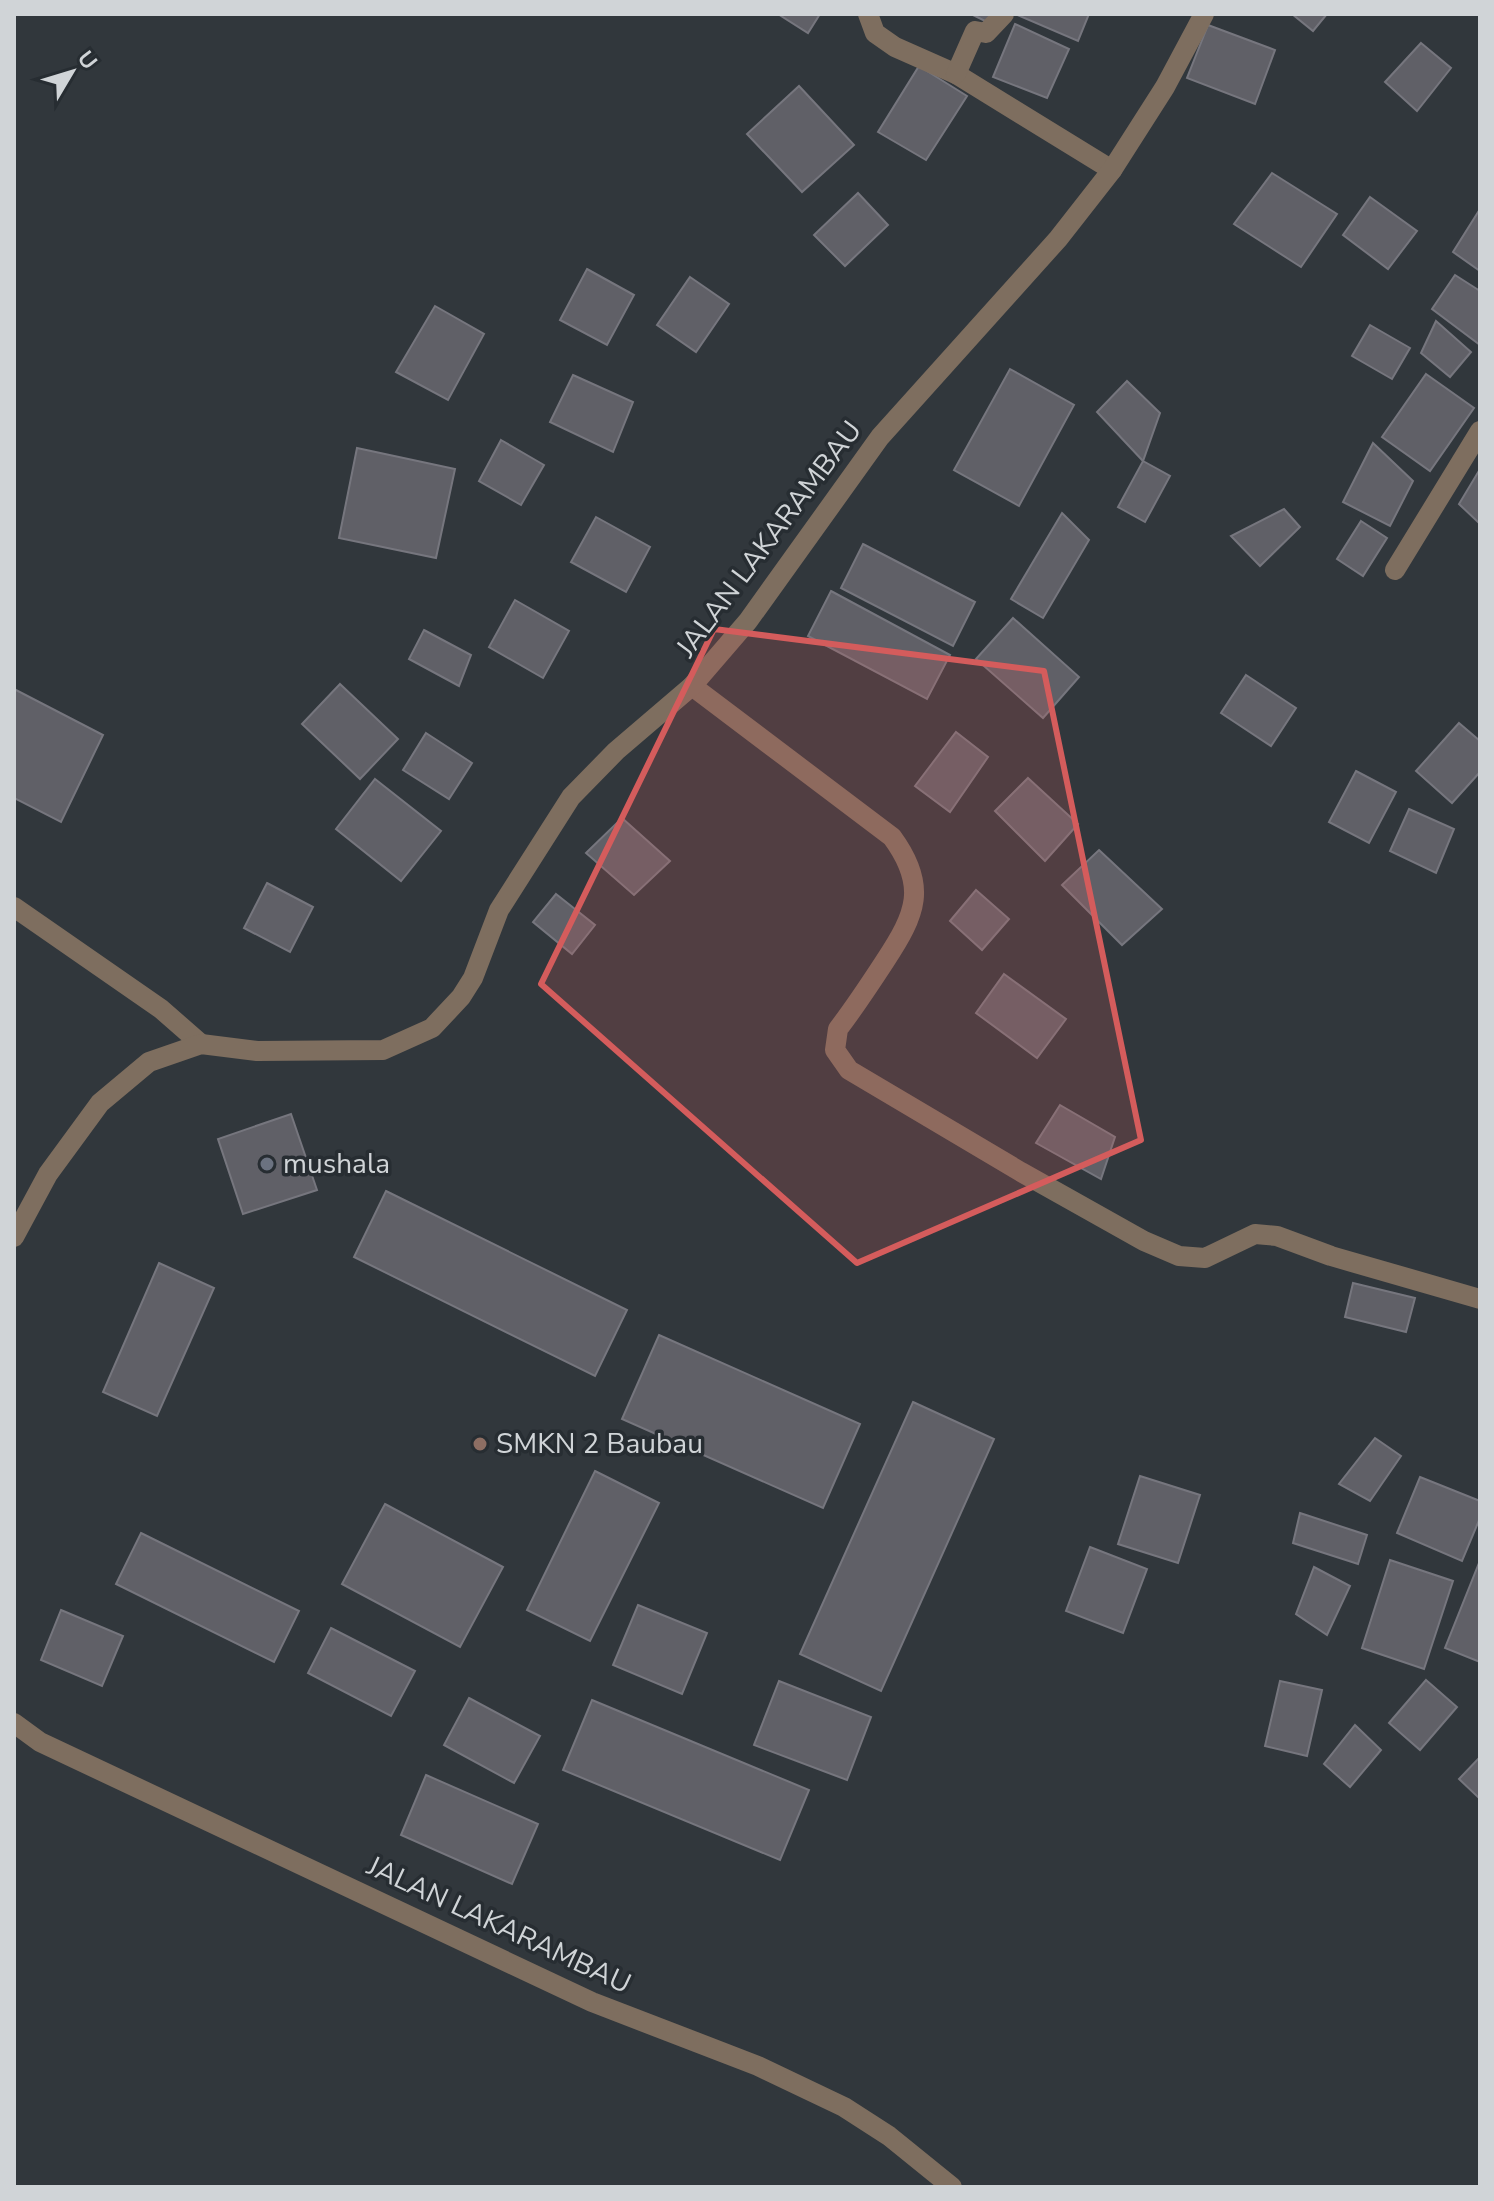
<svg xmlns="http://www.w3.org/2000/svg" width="1494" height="2201" font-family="'Nunito Sans',sans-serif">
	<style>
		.building { fill: #606067; stroke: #76767e; stroke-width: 2 }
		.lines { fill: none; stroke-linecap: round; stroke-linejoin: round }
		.minor { stroke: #7e6e5f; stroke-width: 20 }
		.marked { fill: #d45c5c; fill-opacity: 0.2; stroke: #d45c5c; stroke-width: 6; stroke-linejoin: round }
		.worship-dot { fill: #6b7280; stroke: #272d32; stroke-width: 3 }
		.education-dot { fill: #8d6e63; stroke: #272d32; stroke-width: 3 }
		.labels { text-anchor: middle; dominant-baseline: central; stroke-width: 7; stroke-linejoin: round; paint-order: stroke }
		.street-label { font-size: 28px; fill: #d0d4d7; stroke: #272d32 }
		.poi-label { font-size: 28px; fill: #d0d4d7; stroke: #272d32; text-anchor: start }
	</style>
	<rect width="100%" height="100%" fill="#31373c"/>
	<g class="building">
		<polygon points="778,14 820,14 808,33"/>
		<polygon points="971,14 998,14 993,25"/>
		<polygon points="1015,14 1089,14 1078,41"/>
		<polygon points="1292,14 1327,14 1313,31"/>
		<polygon points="1015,24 1069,49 1047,98 993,77"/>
		<polygon points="1208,25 1275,50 1255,104 1187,78"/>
		<polygon points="1421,43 1451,68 1417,111 1385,82"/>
		<polygon points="919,66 967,96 926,160 878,132"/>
		<polygon points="799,86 854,145 802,192 747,134"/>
		<polygon points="1272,173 1337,214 1301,267 1234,224"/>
		<polygon points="858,193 888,225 845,266 814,235"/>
		<polygon points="1370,197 1417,231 1388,269 1343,235"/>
		<polygon points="1480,209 1480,271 1453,252"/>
		<polygon points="587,269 634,295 607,345 560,320"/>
		<polygon points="1455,275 1480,291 1480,345 1432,309"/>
		<polygon points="690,277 729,304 696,352 657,325"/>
		<polygon points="435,306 484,334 448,400 396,372"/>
		<polygon points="1436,321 1471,352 1450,377 1421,353"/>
		<polygon points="1370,325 1410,348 1392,379 1352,356"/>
		<polygon points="1010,369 1074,405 1019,506 954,470"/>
		<polygon points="1426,374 1474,408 1430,471 1382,437"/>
		<polygon points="573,375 633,402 613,452 550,422"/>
		<polygon points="1127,381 1160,413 1143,461 1097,412"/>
		<polygon points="501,440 544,465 521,505 479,481"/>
		<polygon points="1373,443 1413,481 1390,526 1343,502"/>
		<polygon points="357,448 455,469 436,558 339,538"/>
		<polygon points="1143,461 1170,476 1145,522 1118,507"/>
		<polygon points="1480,469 1480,524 1459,504"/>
		<polygon points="1284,509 1300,527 1260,566 1231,536"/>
		<polygon points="1062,513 1089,540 1043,618 1011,599"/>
		<polygon points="596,517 650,547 626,592 571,562"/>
		<polygon points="1361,521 1387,538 1363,576 1337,559"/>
		<polygon points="863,544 975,602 953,646 841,588"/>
		<polygon points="831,591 950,655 927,699 808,636"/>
		<polygon points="515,600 569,631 543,678 489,647"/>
		<polygon points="1013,618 1079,677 1043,718 976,659"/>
		<polygon points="424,630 471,655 459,686 409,659"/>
		<polygon points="1246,675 1296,708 1271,746 1221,713"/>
		<polygon points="340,684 398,739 360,779 302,724"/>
		<polygon points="14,689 103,735 61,822 14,798"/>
		<polygon points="1459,723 1480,741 1480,772 1452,803 1416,771"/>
		<polygon points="956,732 988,757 950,812 915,786"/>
		<polygon points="426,733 472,763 449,799 403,770"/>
		<polygon points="1356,771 1396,792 1369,843 1329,822"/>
		<polygon points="1028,778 1078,824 1045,861 995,811"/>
		<polygon points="375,779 441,831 401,881 336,829"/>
		<polygon points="1409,809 1454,829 1436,873 1390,851"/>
		<polygon points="622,818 670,861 634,895 586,853"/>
		<polygon points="1099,850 1162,909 1122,945 1062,885"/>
		<polygon points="267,883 313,907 290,952 244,928"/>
		<polygon points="976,890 1009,919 982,950 950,921"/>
		<polygon points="556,894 595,925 572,954 533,922"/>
		<polygon points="1004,974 1066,1019 1037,1058 976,1013"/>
		<polygon points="1060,1105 1115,1137 1101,1179 1036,1143"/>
		<polygon points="291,1114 317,1190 243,1214 218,1139"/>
		<polygon points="386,1191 627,1310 595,1376 354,1257"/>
		<polygon points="159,1263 214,1288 157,1416 103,1392"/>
		<polygon points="1353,1283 1415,1298 1406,1332 1345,1317"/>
		<polygon points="659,1335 860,1424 823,1508 622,1419"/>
		<polygon points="913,1402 994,1439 881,1691 800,1654"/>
		<polygon points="1375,1438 1401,1456 1370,1501 1339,1484"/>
		<polygon points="595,1471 659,1503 590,1641 527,1610"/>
		<polygon points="1140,1476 1200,1495 1178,1563 1118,1544"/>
		<polygon points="1420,1477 1480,1501 1480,1518 1462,1561 1397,1533"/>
		<polygon points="385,1504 503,1567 460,1647 342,1584"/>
		<polygon points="1300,1513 1367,1535 1358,1564 1293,1543"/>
		<polygon points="141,1533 299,1611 274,1662 116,1584"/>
		<polygon points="1090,1547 1147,1569 1123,1633 1066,1611"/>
		<polygon points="1390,1560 1453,1581 1424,1669 1362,1648"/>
		<polygon points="1479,1563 1480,1563 1480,1662 1445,1648"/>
		<polygon points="1314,1567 1350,1586 1327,1635 1296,1614"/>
		<polygon points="638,1605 707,1633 682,1694 613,1665"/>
		<polygon points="61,1610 123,1636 102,1686 41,1660"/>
		<polygon points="331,1628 415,1671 391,1716 308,1673"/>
		<polygon points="1426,1680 1457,1707 1420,1750 1389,1723"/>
		<polygon points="779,1681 871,1717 847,1780 754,1745"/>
		<polygon points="1280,1681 1322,1690 1307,1756 1265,1746"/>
		<polygon points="469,1698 540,1736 514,1783 444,1745"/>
		<polygon points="592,1700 809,1790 780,1860 563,1770"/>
		<polygon points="1355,1725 1381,1750 1350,1787 1324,1764"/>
		<polygon points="1480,1757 1480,1799 1459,1779"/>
		<polygon points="426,1775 538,1824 512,1884 401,1835"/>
	</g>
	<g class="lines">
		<g class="minor">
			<polyline points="868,14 875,33 895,47 956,74 1112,170"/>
			<polyline points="956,74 975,31 986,33 1004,14"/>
			<polyline points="1395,570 1480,431"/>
			<path d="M692,686L892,837C928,886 916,914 885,961C870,984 855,1007 838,1029L835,1050L849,1070L1021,1172L1144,1241L1179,1256L1205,1258L1255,1234L1277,1236L1331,1256L1480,1299"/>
			<polyline points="14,907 161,1009 201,1044"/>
			<polyline points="14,1237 48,1174 100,1103 149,1062 201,1044 257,1051 383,1050 432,1028 461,997 473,978 499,910 571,797 616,751 692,686 748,621 880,437 1058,239 1112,170 1165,87 1204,14"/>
			<polyline points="14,1723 40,1742 592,2002 758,2066 844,2107 889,2136 952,2187"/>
		</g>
	</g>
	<path class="marked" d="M714,629L1044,671L1141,1140L857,1263L541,984Z"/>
	<circle class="worship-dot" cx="267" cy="1164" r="8"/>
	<circle class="education-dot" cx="480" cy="1444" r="8"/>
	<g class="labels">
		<g class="street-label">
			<text transform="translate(769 539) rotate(-53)">JALAN LAKARAMBAU</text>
			<text transform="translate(499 1925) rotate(25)">JALAN LAKARAMBAU</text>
		</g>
		<g class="poi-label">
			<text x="283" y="1164">mushala</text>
			<text x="496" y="1444">SMKN 2 Baubau</text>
		</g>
	</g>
	<rect width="1494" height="2201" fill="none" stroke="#d0d4d7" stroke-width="32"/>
	<g transform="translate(72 72) rotate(52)" stroke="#272d32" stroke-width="6" paint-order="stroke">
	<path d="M0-6L14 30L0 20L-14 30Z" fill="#d0d4d7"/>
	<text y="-12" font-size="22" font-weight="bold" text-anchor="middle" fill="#d0d4d7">U</text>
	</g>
</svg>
